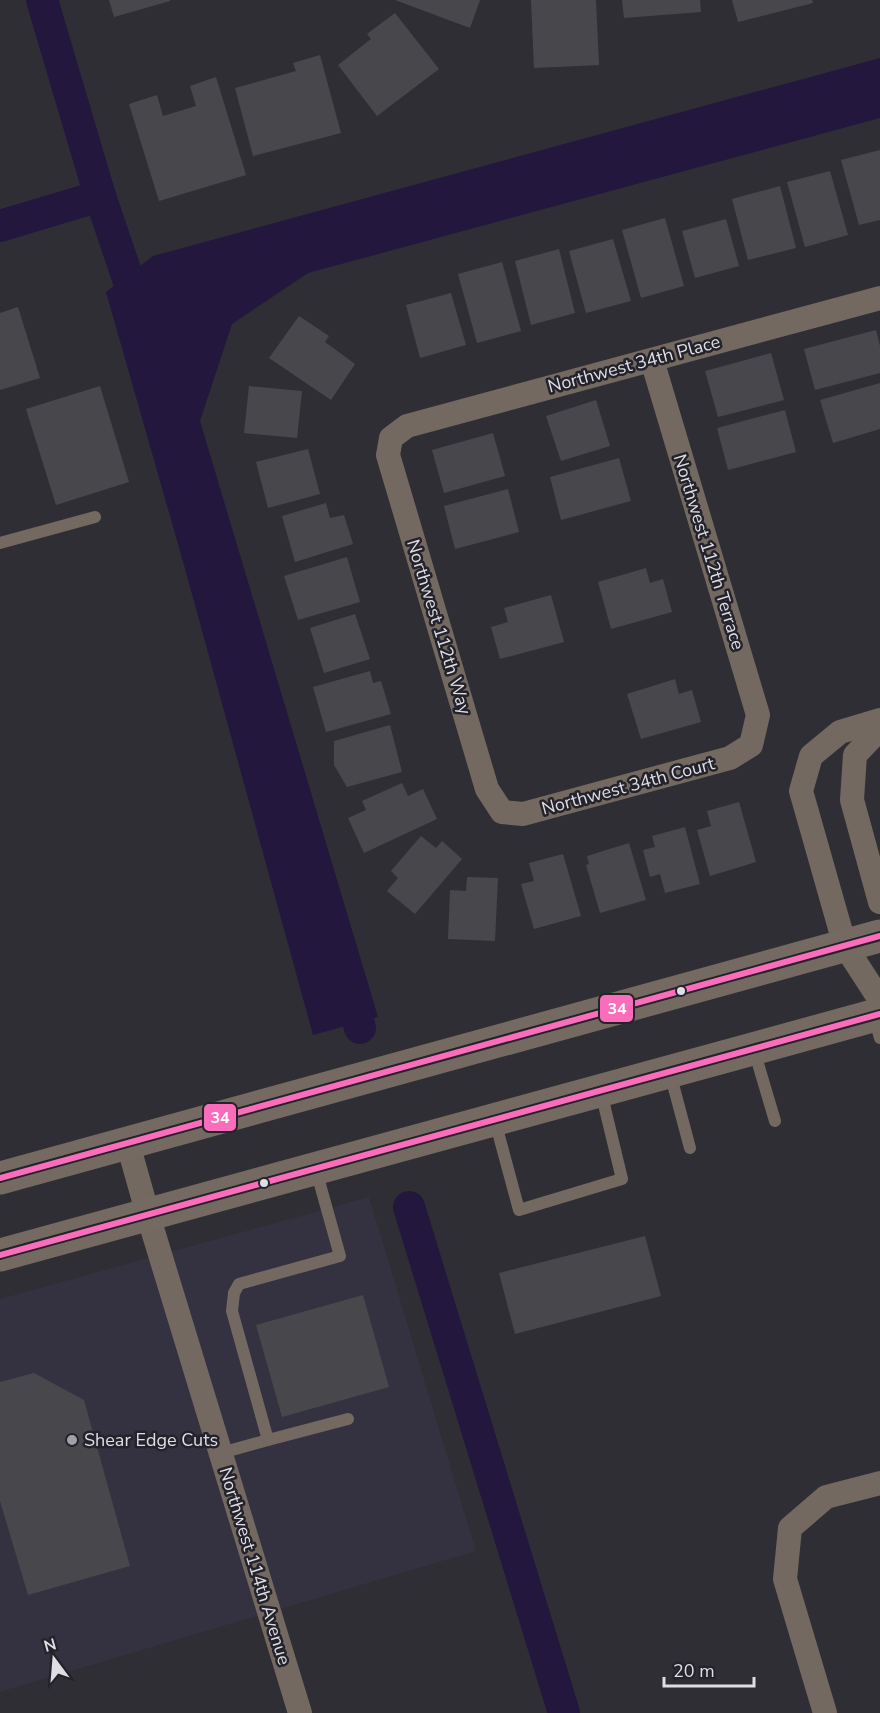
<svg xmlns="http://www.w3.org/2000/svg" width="880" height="1713" font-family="'Nunito Sans',sans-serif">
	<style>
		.built { fill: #343140 }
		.water { fill: #23173e }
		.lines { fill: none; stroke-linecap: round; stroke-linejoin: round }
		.canal { stroke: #23173e; stroke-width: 32 }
		.building { fill: #48484c }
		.lane { stroke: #746961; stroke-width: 12 }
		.street { stroke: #746961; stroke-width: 24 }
		.primary { stroke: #756a62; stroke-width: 33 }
		.bus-1-casing { stroke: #24232c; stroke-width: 10 }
		.bus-1 { stroke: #fb6dba; stroke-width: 6 }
		.bus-dot { fill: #dfdee5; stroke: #24232c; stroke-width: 2 }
		.poi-dot { fill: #a1a0a7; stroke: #24232c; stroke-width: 2 }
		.labels { text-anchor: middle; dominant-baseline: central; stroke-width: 5; stroke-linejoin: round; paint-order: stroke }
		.street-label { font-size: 18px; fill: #dfdee5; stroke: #24232c }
		.poi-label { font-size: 18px; fill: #dfdee5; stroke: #24232c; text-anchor: start }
		.line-badge { stroke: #24232c; stroke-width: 2 }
		.badge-label { font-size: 16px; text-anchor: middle; font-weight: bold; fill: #fff }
	</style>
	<rect width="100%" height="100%" fill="#2f2e34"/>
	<polygon class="built" points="369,1197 476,1551 0,1692 0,1299"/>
	<polygon class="water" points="880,58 880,118 308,273 232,324 200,421 378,1017 313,1035 184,565 106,292 153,256"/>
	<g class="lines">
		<g class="canal">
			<polyline points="42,0 100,196 141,317"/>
			<polyline points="0,226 100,196"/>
			<polyline points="346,981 360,1028"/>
			<polyline points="409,1207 564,1713"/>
		</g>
	</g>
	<g class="building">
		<polygon points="109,0 170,0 170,1 114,17"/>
		<polygon points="395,0 480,0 470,28"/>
		<polygon points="531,0 596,0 599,65 534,68"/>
		<polygon points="622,0 700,0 701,12 624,18"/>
		<polygon points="732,0 812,0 813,3 738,22"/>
		<polygon points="395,13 439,69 377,116 338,65 371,39 367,34"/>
		<polygon points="320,55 341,133 253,156 235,88 296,71 293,63"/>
		<polygon points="216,77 246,175 159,201 129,104 157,95 163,116 196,106 190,86"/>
		<polygon points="880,150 880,220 859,225 841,160"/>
		<polygon points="830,171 848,235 805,247 787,182"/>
		<polygon points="780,186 796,248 748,260 732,199"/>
		<polygon points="665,218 684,286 641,298 622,230"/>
		<polygon points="726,219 739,266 695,278 682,231"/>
		<polygon points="613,239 631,301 586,313 569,251"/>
		<polygon points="559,249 575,313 531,325 515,261"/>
		<polygon points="502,262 521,331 477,343 458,274"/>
		<polygon points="451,293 466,345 420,358 406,305"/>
		<polygon points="18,307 40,378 0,390 0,313"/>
		<polygon points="299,316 329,336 325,342 355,364 331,400 269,358"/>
		<polygon points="876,330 880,346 880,373 815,390 804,349"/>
		<polygon points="771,353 784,400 718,417 705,371"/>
		<polygon points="880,383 880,429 833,443 820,400"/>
		<polygon points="100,386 129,482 56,505 26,409"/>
		<polygon points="249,386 302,391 297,438 244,433"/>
		<polygon points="596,400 610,446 561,461 546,416"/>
		<polygon points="785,410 796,452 728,470 717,428"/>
		<polygon points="493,433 505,476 444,493 432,450"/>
		<polygon points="308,449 320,494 268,508 256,462"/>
		<polygon points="619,458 631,501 561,520 550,477"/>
		<polygon points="508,489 519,532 455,549 444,506"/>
		<polygon points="326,503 330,518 344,515 353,544 295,562 282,516"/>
		<polygon points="347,557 360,602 298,620 284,576"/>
		<polygon points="646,568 650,583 663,579 672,612 611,629 598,582"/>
		<polygon points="551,595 564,642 500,659 491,627 508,622 504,608"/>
		<polygon points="355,614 370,659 324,673 310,628"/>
		<polygon points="370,671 373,683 381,681 391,714 326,732 313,687"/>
		<polygon points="675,679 679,694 692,690 701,722 641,739 627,694"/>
		<polygon points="390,725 402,772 347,787 334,765 334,741"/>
		<polygon points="402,783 408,796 423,789 437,819 364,853 348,818 366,810 362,801"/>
		<polygon points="739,802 756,862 710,876 697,830 711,826 707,811"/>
		<polygon points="685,827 700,884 665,893 660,874 650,877 643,850 655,847 652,836"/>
		<polygon points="421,836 436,848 442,841 462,859 415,914 387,891 398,878 391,871"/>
		<polygon points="629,843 646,900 600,913 586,865 589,864 587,856"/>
		<polygon points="563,854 581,916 534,929 521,884 534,881 529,863"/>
		<polygon points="467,877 498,878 495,941 448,939 450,890 466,891"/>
		<polygon points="645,1236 661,1296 515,1334 499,1273"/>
		<polygon points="363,1295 389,1387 282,1417 256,1325"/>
		<polygon points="34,1373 84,1400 130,1566 28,1595 0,1501 0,1382"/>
	</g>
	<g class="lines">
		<g class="lane">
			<polyline points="0,543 95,517"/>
			<polyline points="874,1017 880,1038"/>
			<polyline points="754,1050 775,1121"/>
			<polyline points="670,1073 690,1148"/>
			<polyline points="495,1121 519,1210 622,1179 601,1092"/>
			<polyline points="316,1170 340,1256 239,1284 234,1293 232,1311 268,1440 348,1419"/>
			<polyline points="221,1453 268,1440"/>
		</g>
		<g class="street">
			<polyline points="652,360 758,715 751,745 730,758 523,814 502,812 487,789 388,455 391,438 407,426 880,298"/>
			<polyline points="880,720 840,732 811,756 801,791 845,946 880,1000"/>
			<polyline points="880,729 855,755 852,800 880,902"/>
			<polyline points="128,1144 148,1215 300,1713"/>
			<polyline points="825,1713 785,1579 790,1528 826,1497 880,1483"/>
		</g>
		<g class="primary">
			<polyline points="0,1178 880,936"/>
			<polyline points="0,1255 880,1014"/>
		</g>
		<defs>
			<g id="bus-1">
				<polyline points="0,1178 880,936"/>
				<polyline points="0,1255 880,1014"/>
			</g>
		</defs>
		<use href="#bus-1" class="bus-1-casing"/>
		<use href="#bus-1" class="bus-1"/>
	</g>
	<g class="bus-dot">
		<circle cx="681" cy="991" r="5"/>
		<circle cx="264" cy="1183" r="5"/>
	</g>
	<circle class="poi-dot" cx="72" cy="1440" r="6"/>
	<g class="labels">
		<g class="street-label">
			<text transform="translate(634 364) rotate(-15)">Northwest 34th Place</text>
			<text transform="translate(709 552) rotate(73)">Northwest 112th Terrace</text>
			<text transform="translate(439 627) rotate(73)">Northwest 112th Way</text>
			<text transform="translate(628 786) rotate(-15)">Northwest 34th Court</text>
			<text transform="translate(255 1566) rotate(73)">Northwest 114th Avenue</text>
		</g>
		<g class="poi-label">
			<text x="84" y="1440">Shear Edge Cuts</text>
		</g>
	</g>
	<g class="line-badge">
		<rect x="599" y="994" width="35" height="29" rx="6" fill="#fb6dba"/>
		<rect x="203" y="1103" width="34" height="29" rx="6" fill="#fb6dba"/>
	</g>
	<g class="badge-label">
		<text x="617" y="1014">34</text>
		<text x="220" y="1123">34</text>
	</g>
	<g transform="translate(54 1659) rotate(344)" stroke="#24232c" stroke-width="4.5" paint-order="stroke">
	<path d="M0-4.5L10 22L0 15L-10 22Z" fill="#dfdee5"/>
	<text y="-9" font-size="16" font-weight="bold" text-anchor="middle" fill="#dfdee5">N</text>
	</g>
	<path d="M664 1677v9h90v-9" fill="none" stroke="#dfdee5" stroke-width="3"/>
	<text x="673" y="1677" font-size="18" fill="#dfdee5" stroke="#24232c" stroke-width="4.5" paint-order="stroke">20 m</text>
</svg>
